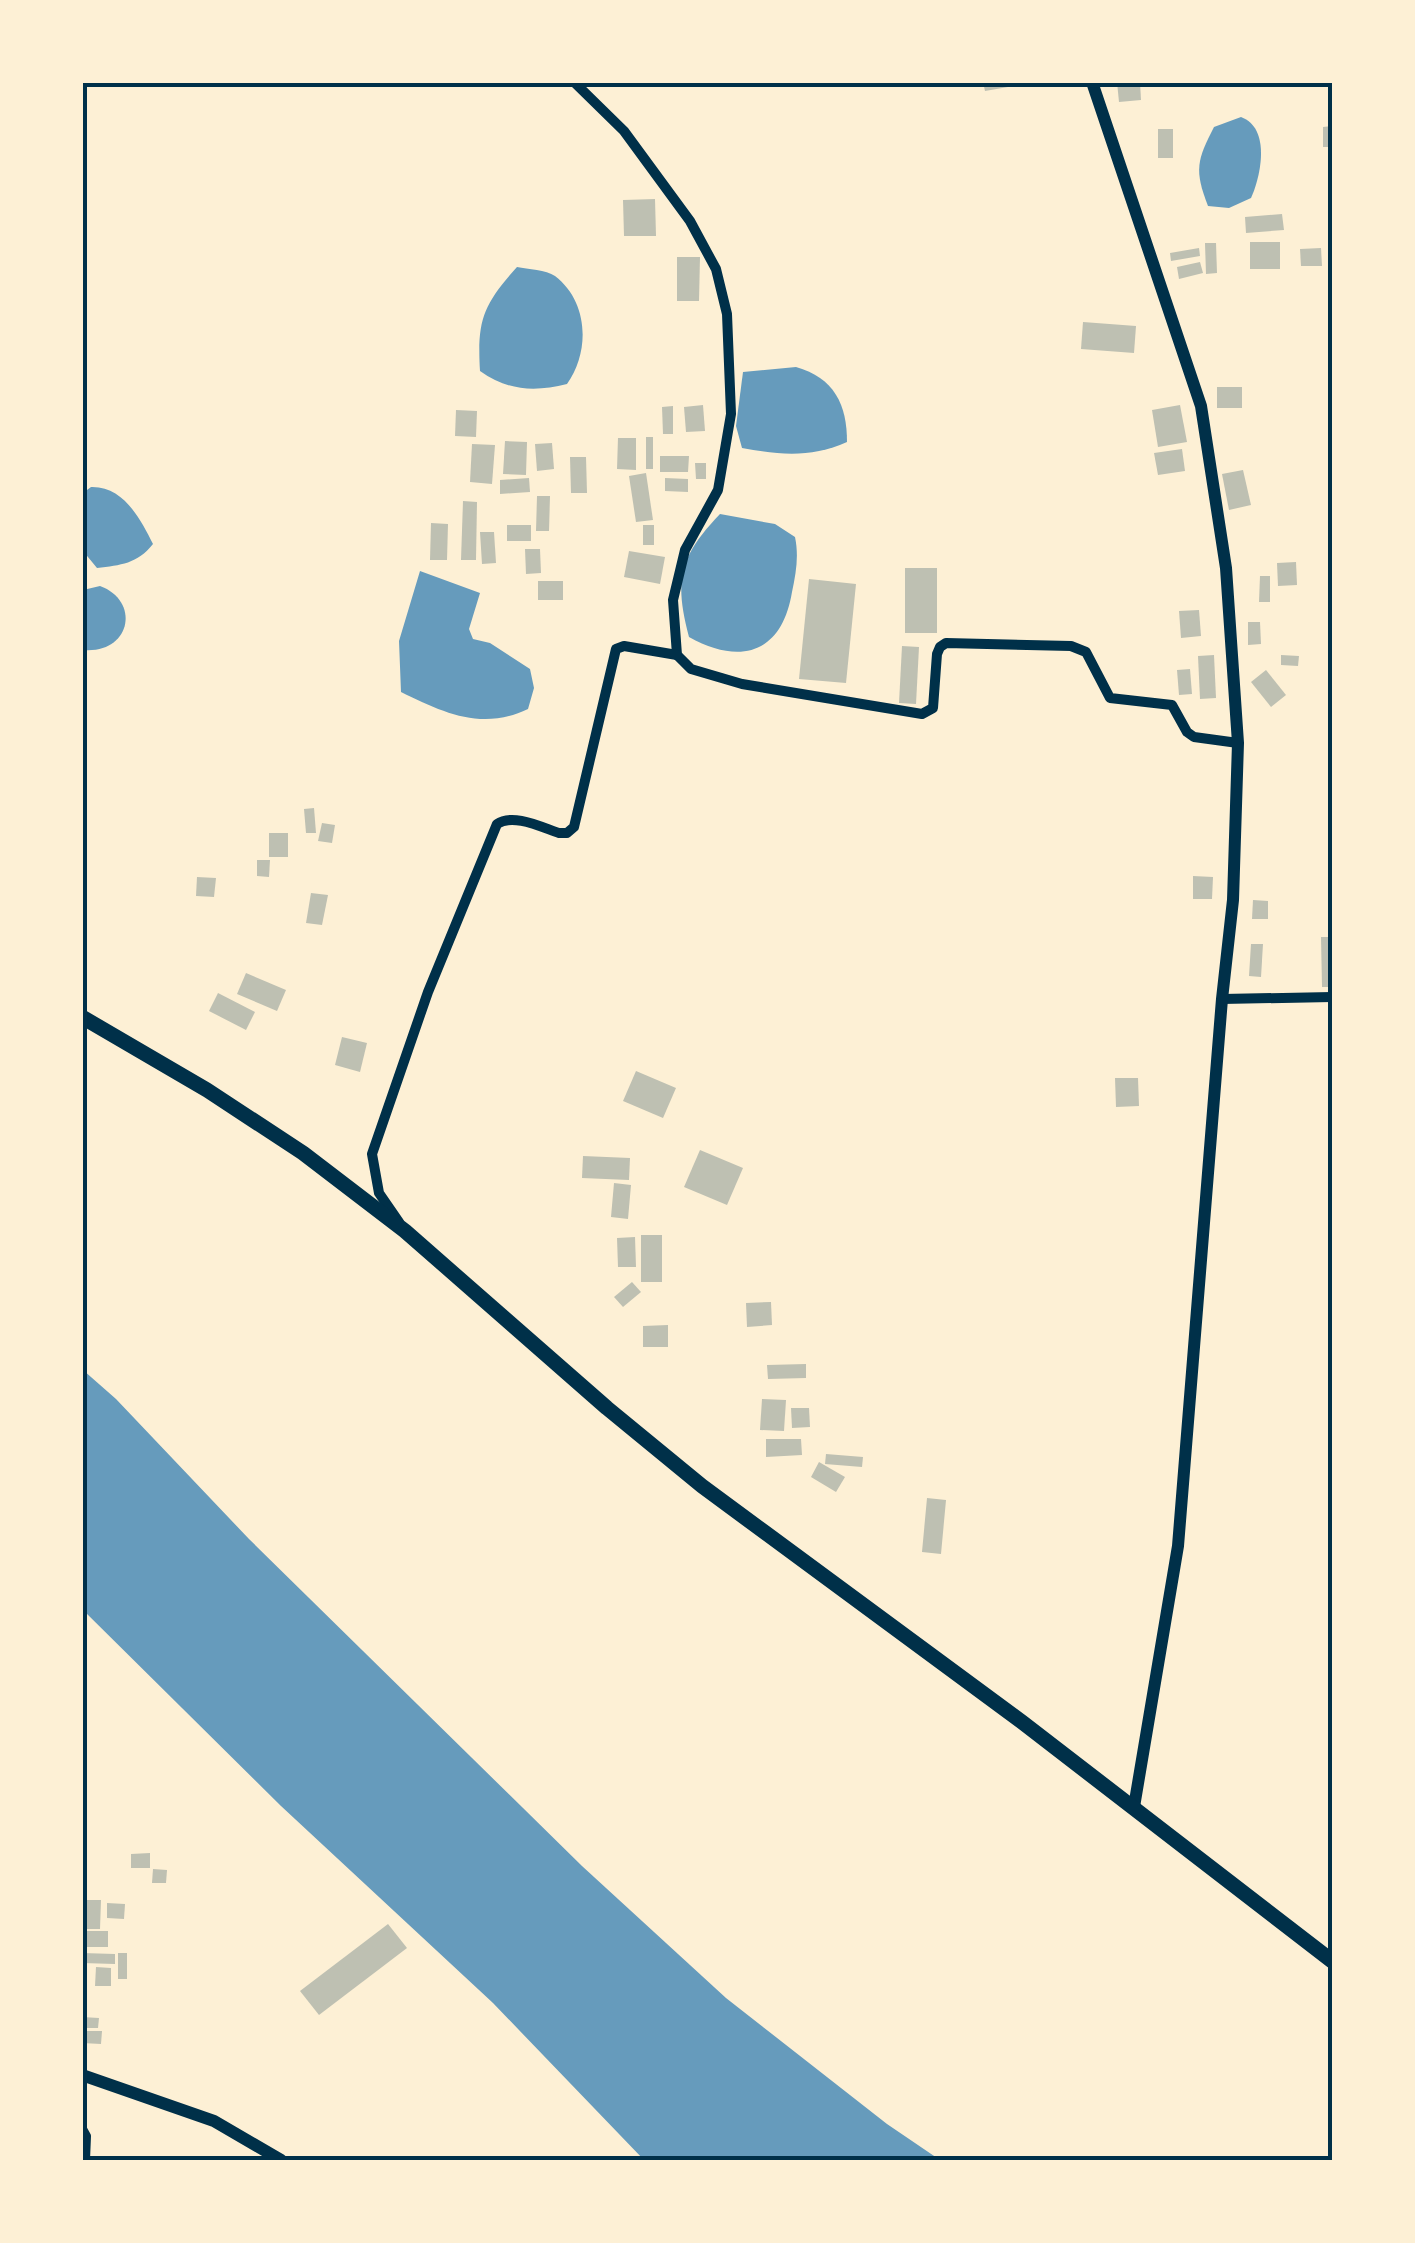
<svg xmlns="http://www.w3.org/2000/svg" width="1415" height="2243" font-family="'Asap Condensed',sans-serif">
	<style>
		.water { fill: #669bbc }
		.building { fill: #bec0b2 }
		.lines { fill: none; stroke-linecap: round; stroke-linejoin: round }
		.pedestrian { stroke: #003049; stroke-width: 8 }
		.minor { stroke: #003049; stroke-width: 10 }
		.tertiary { stroke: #003049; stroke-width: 12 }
		.secondary { stroke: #003049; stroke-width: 15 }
		.neatline { fill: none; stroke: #003049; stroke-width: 4 }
	</style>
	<rect width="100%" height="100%" fill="#fdf0d5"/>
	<g class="water">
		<path d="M1241,117C1271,128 1261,176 1251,198L1229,208L1208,206C1194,170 1197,160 1214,127Z"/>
		<path d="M517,267C528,269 546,270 555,276C589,302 590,352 567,384C535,392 508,391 480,371C477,320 483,305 517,267Z"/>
		<path d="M796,367C834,378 847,404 847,442C811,458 780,455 742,448L736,426L743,372Z"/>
		<path d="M91,487C123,486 140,518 153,544C137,564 121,565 97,568L83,551V493Z"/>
		<path d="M720,514L775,524L795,537C799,556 796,573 792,592C782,653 741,666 689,637C674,580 679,557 720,514Z"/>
		<path d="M420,571L480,593L469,629L473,639L490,643L530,669L534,688L528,709C482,731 444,713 401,692L399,641Z"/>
		<path d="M100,586C141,601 131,654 83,650V590Z"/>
		<polygon points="83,1370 116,1399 249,1539 582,1866 726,1998 887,2124 940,2160 644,2160 493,2003 281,1806 83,1610"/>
	</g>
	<g class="building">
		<polygon points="983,82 1007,82 1008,87 985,91"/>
		<polygon points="1117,82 1140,82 1141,100 1119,102"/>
		<polygon points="1332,126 1332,147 1323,147 1323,127"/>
		<rect x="1158" y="129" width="15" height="29"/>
		<polygon points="655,199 656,236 624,236 623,200"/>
		<polygon points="1282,214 1284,230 1246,233 1245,217"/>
		<rect x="1250" y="242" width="30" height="27"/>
		<polygon points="1205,243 1216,243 1217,273 1206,274"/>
		<polygon points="1199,248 1200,256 1171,261 1170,253"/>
		<polygon points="1321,248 1322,266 1301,266 1300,249"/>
		<polygon points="677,257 700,257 699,301 677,301"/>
		<polygon points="1200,262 1203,273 1179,279 1177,267"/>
		<polygon points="1083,322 1136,326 1134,353 1081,349"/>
		<rect x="1217" y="387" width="25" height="21"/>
		<polygon points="703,405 705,431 686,432 684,407"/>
		<polygon points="1180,405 1187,442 1158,447 1152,410"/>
		<polygon points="673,406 673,434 663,434 662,407"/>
		<polygon points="456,410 477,411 476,437 455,436"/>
		<rect x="646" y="437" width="7" height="32"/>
		<polygon points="618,438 636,438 636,470 617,469"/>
		<polygon points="505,441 527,442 526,475 503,474"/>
		<polygon points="552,443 554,469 537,471 535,444"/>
		<polygon points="472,444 495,445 492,484 470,482"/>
		<polygon points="1182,449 1185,471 1158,475 1154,453"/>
		<polygon points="660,456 689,456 688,472 660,472"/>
		<polygon points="570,457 586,457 587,493 571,493"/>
		<polygon points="695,463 706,463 706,479 696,479"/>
		<polygon points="1243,470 1251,505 1229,510 1222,474"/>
		<polygon points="646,473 653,520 636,522 629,476"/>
		<polygon points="529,478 530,492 500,494 500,480"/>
		<polygon points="665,478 688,479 688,492 665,491"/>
		<polygon points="537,496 550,496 549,531 536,531"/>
		<polygon points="463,501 477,502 476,560 461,560"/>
		<polygon points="431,523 448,524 447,560 430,560"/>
		<rect x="507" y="525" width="24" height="16"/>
		<rect x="643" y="525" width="11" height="20"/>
		<polygon points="480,532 494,532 496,563 482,564"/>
		<polygon points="525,549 540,549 541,573 526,574"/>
		<polygon points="629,551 665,557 660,584 624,577"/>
		<polygon points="1296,562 1297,585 1278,586 1277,563"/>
		<rect x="905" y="568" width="32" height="65"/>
		<polygon points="1260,576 1270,576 1270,602 1259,602"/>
		<polygon points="809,579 856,584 846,683 799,679"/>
		<rect x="538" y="581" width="25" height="19"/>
		<polygon points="1199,610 1201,636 1181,638 1179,611"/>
		<polygon points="1248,622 1260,622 1261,644 1248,645"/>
		<polygon points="902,646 919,647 916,704 899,703"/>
		<polygon points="1214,655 1216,698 1200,699 1198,656"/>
		<polygon points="1281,655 1299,656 1298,666 1281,665"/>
		<polygon points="1190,669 1192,694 1179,695 1177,670"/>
		<polygon points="1266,670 1286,695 1271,707 1251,682"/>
		<polygon points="314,808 316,833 306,833 304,809"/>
		<polygon points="322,823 335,825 332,843 318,841"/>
		<rect x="269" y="833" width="19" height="24"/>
		<polygon points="257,860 270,860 269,877 257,876"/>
		<polygon points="1193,876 1213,877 1212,899 1193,899"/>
		<polygon points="197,877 216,878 214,897 196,896"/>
		<polygon points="311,893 328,895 322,925 306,923"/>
		<polygon points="1253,900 1268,901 1268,919 1252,919"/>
		<polygon points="1321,937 1332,937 1332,987 1322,987"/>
		<polygon points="1251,944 1263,944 1261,977 1249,976"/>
		<polygon points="246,973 286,990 277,1011 237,994"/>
		<polygon points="218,993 255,1012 246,1030 209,1011"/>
		<polygon points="342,1037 367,1043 360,1072 335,1065"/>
		<polygon points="636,1071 676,1088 663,1118 623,1101"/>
		<polygon points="1115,1078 1138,1078 1139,1106 1116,1107"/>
		<polygon points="700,1150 743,1168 727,1205 684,1187"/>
		<polygon points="583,1156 630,1158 629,1180 582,1178"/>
		<polygon points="614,1183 631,1185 628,1219 611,1217"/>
		<rect x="641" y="1235" width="21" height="47"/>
		<polygon points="635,1237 636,1267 618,1267 617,1238"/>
		<polygon points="632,1282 641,1292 623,1307 614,1297"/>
		<polygon points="771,1302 772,1325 747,1327 746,1303"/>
		<polygon points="668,1325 668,1347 643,1347 643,1326"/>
		<polygon points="806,1364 806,1378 768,1379 767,1365"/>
		<polygon points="762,1399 786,1400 784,1431 760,1430"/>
		<polygon points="791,1408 809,1408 810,1427 792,1428"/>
		<polygon points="766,1439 801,1439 802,1455 766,1457"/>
		<polygon points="826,1454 863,1457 862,1467 825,1464"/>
		<polygon points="819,1462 845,1477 836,1492 811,1477"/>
		<polygon points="927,1498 946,1500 941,1554 922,1552"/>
		<polygon points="150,1853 150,1868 131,1868 131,1854"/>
		<polygon points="153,1869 167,1870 166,1883 152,1883"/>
		<polygon points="82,1900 101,1900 100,1929 82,1929"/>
		<polygon points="107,1903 125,1904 124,1919 107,1918"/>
		<polygon points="388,1924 407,1948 319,2015 300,1991"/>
		<rect x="82" y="1931" width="26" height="16"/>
		<polygon points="82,1953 115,1954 115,1964 82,1963"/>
		<rect x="118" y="1953" width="9" height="26"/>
		<polygon points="96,1967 111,1968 111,1986 95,1986"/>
		<polygon points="82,2017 99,2018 98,2028 82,2028"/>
		<polygon points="82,2031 102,2031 101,2044 82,2043"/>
	</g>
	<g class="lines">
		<polyline class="pedestrian" points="82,2127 87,2136 86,2160"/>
		<g class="minor">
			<polyline points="574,82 624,131 690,221 716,269 727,314 731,414 718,490 685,550 673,600 677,655 691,669 742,684 922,714 933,708 937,654 940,647 946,643 1071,646 1086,652 1110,698 1172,705 1187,732 1194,737 1238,743"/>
			<polyline points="1222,999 1332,997"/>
			<path d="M399,1222L379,1193L372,1154L428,992L497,824C513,813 541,827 559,833H567L574,827L616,649L624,646L677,655"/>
		</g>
		<g class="tertiary">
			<polyline points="1092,82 1201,406 1226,568 1238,743 1233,900 1222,999 1178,1546 1134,1807"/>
			<polyline points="82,2075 214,2121 281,2160"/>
		</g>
		<polyline class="secondary" points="82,1017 207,1090 303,1153 405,1231 607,1408 702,1486 1022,1722 1332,1961"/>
	</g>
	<rect width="1415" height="2243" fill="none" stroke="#fdf0d5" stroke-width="170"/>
	<rect x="85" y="85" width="1245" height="2073" class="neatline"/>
</svg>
